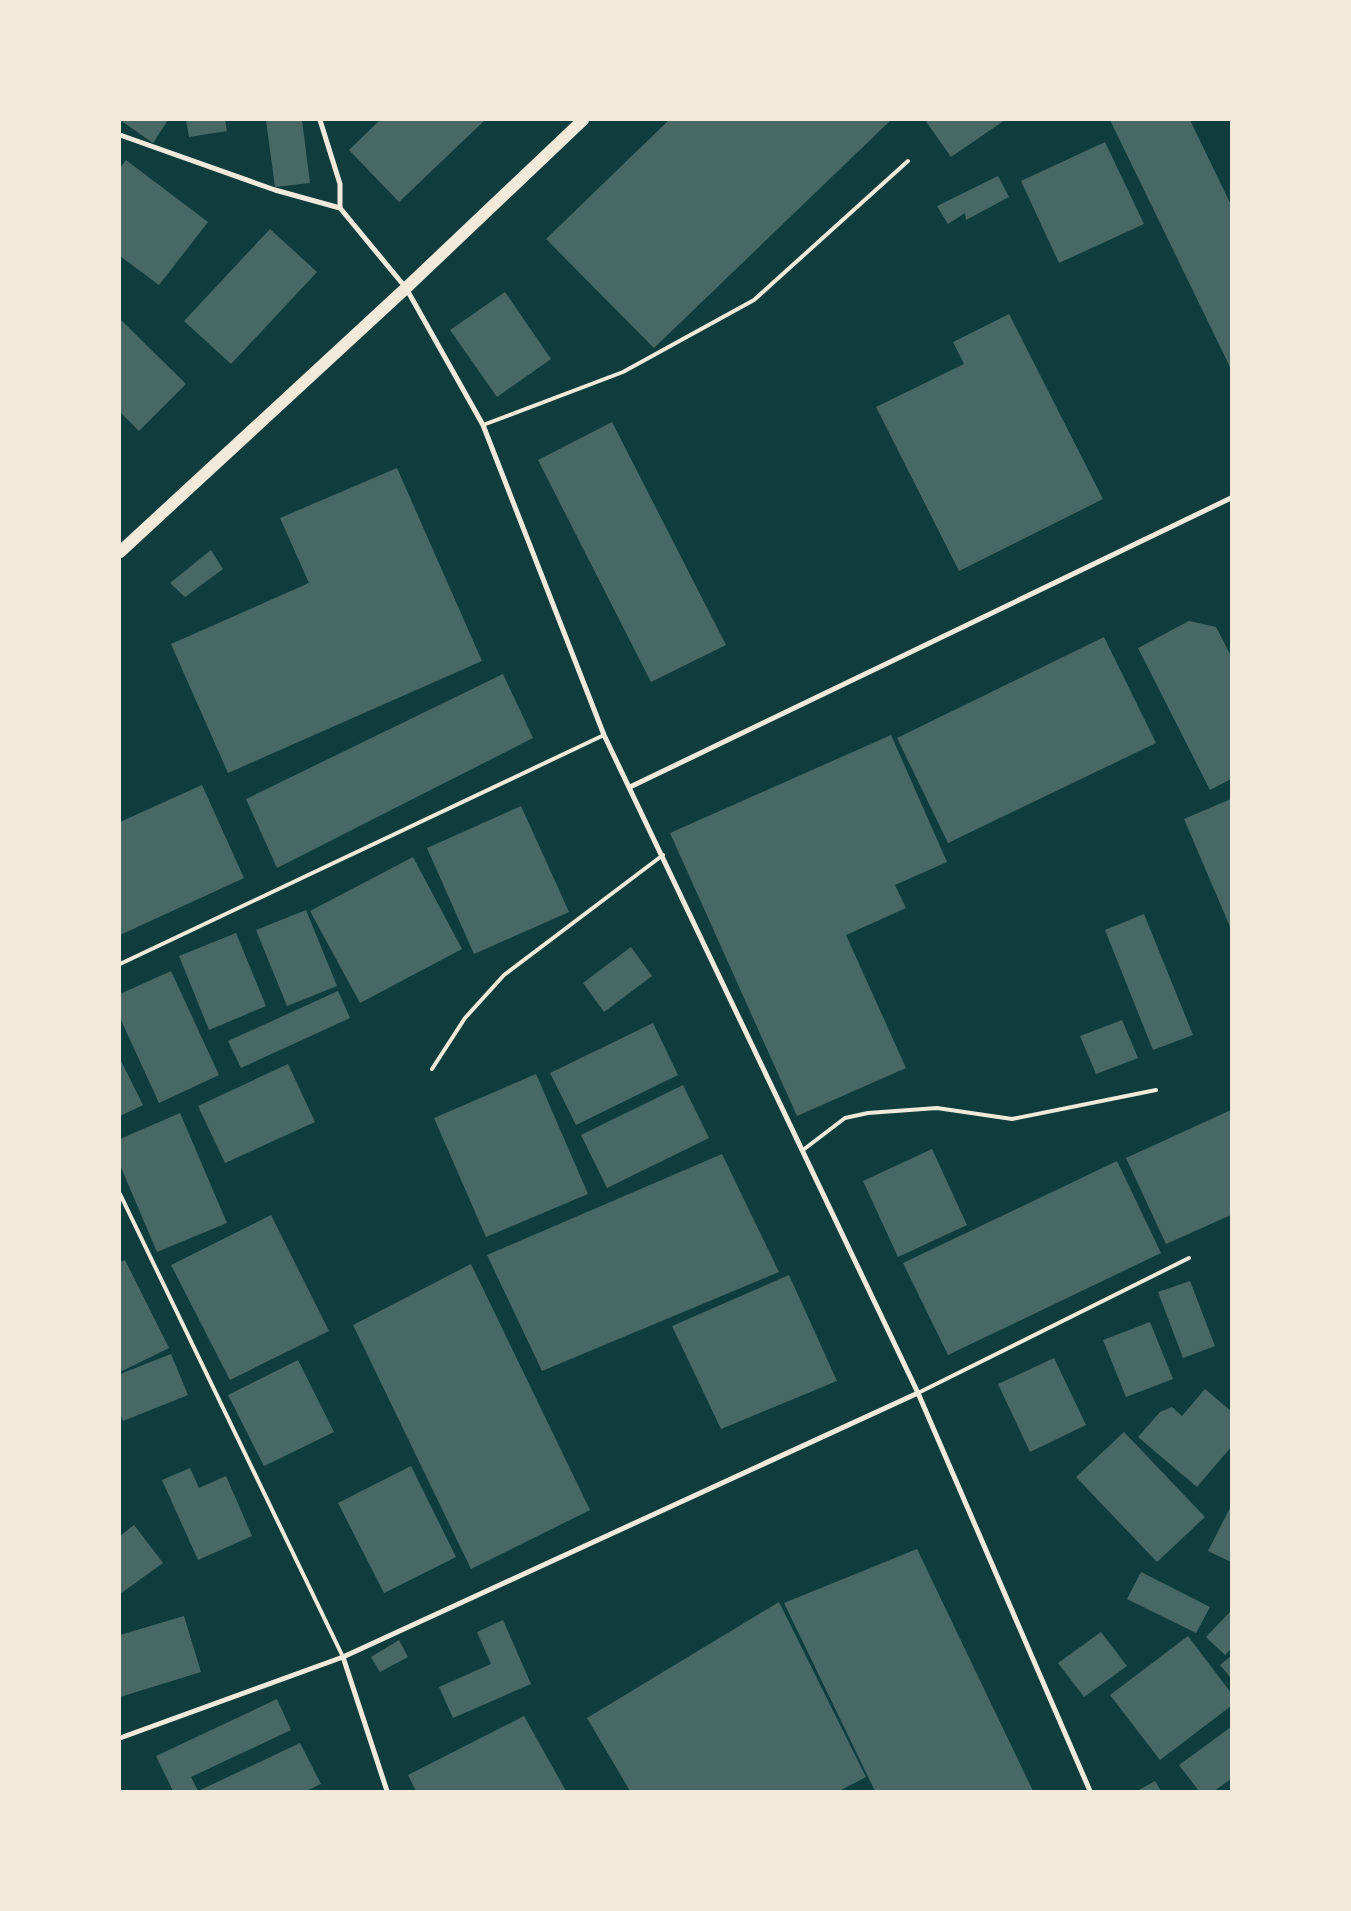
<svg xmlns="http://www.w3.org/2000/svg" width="1351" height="1911" font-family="'Libre Baskerville',serif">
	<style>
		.building { fill: #486865 }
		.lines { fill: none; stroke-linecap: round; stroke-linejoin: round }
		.service { stroke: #f1e9da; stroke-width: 4 }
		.minor { stroke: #f1e9da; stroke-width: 5 }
		.primary { stroke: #f1e9da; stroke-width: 12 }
	</style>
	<rect width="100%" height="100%" fill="#0f3d3e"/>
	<g class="building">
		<polygon points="120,120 168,120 153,143"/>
		<polygon points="186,120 225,120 227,131 189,137"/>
		<polygon points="266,120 302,120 310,183 275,187"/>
		<polygon points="380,120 485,120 399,202 349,150"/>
		<polygon points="669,120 891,120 654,348 546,239"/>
		<polygon points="925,120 1005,120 951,157"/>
		<polygon points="1110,120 1190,120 1231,205 1231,369"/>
		<polygon points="1105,142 1144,224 1059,263 1021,181"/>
		<polygon points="126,160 208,222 159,285 120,256 120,168"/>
		<polygon points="998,176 1009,197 966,220 965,213 948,224 937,206"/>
		<polygon points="270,229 317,272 231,364 184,321"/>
		<polygon points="505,292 551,359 497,397 450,330"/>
		<polygon points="1009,314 1103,499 959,571 876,407 964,364 953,342"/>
		<polygon points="120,319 186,384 139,431 120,412"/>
		<polygon points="612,422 726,645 651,682 538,460"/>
		<polygon points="397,468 482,661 228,773 171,644 309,583 280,518"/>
		<polygon points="211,550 223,569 185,597 170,583"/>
		<polygon points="1189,621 1216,627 1231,656 1231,779 1210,790 1138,648"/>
		<polygon points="1104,637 1156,743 948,843 897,738"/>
		<polygon points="503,674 533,738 277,868 246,799"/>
		<polygon points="891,735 947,862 895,885 906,908 846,935 906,1068 797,1116 670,833"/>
		<polygon points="202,785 244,878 120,935 120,822"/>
		<polygon points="1231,799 1231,929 1184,819"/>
		<polygon points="521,806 569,912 474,954 427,848"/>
		<polygon points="413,857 462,949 360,1003 310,911"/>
		<polygon points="306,910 337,986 287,1006 256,930"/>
		<polygon points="1144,914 1193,1035 1153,1050 1105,930"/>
		<polygon points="236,933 266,1006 209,1030 179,956"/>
		<polygon points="631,947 652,976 604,1012 583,983"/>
		<polygon points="171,971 219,1075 159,1103 120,1018 120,994"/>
		<polygon points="338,991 350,1018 241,1068 228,1041"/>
		<polygon points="1122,1020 1138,1058 1096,1074 1080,1036"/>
		<polygon points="653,1023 678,1075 576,1125 550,1073"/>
		<polygon points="120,1059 143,1105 120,1116"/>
		<polygon points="288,1064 315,1122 225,1163 198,1106"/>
		<polygon points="536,1074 588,1194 486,1237 434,1118"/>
		<polygon points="683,1085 709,1138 607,1188 581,1135"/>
		<polygon points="1231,1110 1231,1215 1166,1244 1126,1158"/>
		<polygon points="180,1113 227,1223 157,1252 120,1165 120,1139"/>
		<polygon points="932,1149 967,1225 898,1257 863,1181"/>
		<polygon points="722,1154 779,1272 542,1371 487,1255"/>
		<polygon points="1117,1161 1161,1253 948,1355 903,1263"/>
		<polygon points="271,1215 329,1331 230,1380 171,1265"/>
		<polygon points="125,1260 169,1348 120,1372 120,1262"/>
		<polygon points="471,1264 590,1510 471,1569 353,1325"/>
		<polygon points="789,1275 837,1381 721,1429 672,1326"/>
		<polygon points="1190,1281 1215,1346 1183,1358 1158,1292"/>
		<polygon points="1150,1322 1173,1379 1126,1397 1103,1340"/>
		<polygon points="171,1354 188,1395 123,1421 120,1414 120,1374"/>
		<polygon points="1054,1358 1086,1425 1030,1452 998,1384"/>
		<polygon points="298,1360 334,1432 264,1466 228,1395"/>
		<polygon points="1205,1389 1231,1411 1231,1447 1197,1487 1138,1437 1160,1412 1172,1407 1182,1416"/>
		<polygon points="1124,1432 1205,1517 1157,1562 1076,1477"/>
		<polygon points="411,1466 456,1557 384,1593 338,1503"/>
		<polygon points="190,1468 199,1488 226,1476 252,1536 198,1560 162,1480"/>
		<polygon points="1231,1506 1231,1562 1208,1551"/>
		<polygon points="134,1525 163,1563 120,1594 120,1536"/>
		<polygon points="917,1549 1033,1791 875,1791 784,1603"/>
		<polygon points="1141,1572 1210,1607 1196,1633 1127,1599"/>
		<polygon points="779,1602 866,1777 839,1791 630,1791 587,1718"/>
		<polygon points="1231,1611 1231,1649 1225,1655 1206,1637"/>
		<polygon points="184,1616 201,1672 120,1697 120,1635"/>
		<polygon points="503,1620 531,1684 453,1718 439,1687 491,1664 477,1632"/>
		<polygon points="1101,1632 1127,1666 1084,1697 1058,1663"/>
		<polygon points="1188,1636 1231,1693 1231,1706 1160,1760 1110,1695"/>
		<polygon points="399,1640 408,1657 380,1672 371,1657"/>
		<polygon points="1231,1656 1231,1678 1220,1665"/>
		<polygon points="277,1699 291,1730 191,1777 198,1791 173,1791 156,1756"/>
		<polygon points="524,1716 566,1791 416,1791 408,1775"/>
		<polygon points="1231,1727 1231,1779 1214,1791 1199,1791 1179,1765"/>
		<polygon points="300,1743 321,1784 306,1791 198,1791"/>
		<polygon points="1155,1781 1161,1791 1137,1791"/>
	</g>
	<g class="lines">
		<g class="service">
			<polyline points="483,425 623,372 754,300 908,161"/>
			<polyline points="120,964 604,735"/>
			<polyline points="432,1069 465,1018 504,975 663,855"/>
			<polyline points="803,1150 845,1118 868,1113 937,1108 1012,1119 1156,1090"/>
			<polyline points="120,1194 343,1657"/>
			<polyline points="918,1393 1189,1258"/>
		</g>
		<g class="minor">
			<polyline points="320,120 340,184 340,208"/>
			<polyline points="120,135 275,190 340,208 406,288 483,425 604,735 918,1393 1090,1791"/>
			<polyline points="630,787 1231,498"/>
			<polyline points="343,1657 387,1791"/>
			<polyline points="120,1738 343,1657 918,1393"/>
		</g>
		<polyline class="primary" points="120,552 406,288 583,120"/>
	</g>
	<rect width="1351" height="1911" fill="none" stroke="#f1e9da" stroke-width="242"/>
</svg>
